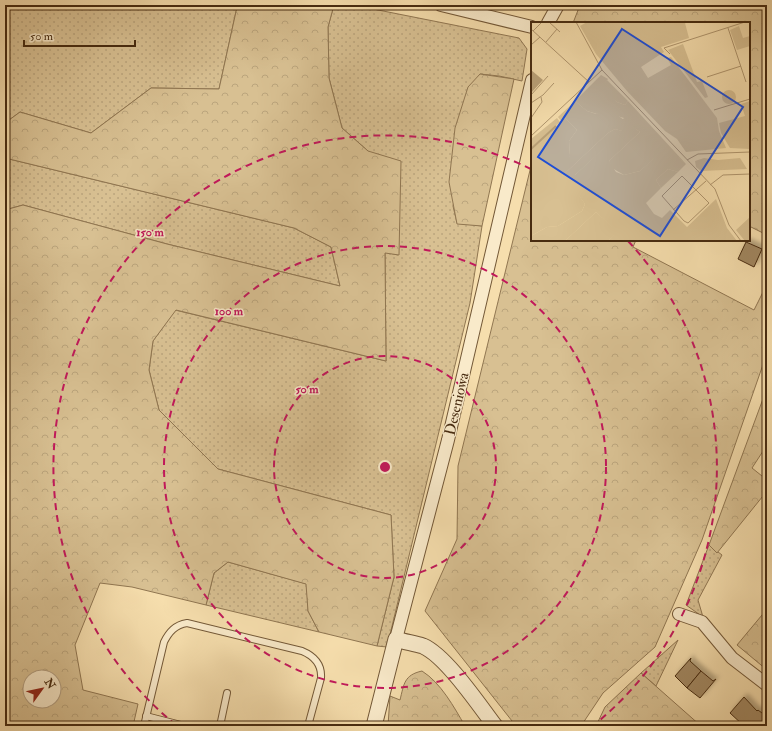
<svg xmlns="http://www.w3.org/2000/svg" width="772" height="731" font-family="'IM FELL Double Pica',serif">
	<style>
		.grass { fill: url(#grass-dots); stroke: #907651 }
		.forest { fill: url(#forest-crowns); stroke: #907651; fill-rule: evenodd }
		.building { fill: #a28862; stroke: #472b10; filter: url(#shadow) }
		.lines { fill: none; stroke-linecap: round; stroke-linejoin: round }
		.service-casing { stroke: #735837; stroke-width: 8 }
		.minor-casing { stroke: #735837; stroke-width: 14 }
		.tertiary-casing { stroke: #735837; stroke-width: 17 }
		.service { stroke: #f9eaca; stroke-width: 6 }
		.minor { stroke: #f9eaca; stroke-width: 12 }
		.tertiary { stroke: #f9eaca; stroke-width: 15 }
		.ring { fill: none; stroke: #c2185b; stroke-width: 2; stroke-dasharray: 7 5 }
		.labels { text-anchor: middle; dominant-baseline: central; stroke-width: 3; stroke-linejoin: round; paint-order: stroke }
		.street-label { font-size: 15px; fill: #472b10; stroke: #f9eaca }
		.inset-river { fill: none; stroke: #baa178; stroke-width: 2 }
		.inset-road { fill: none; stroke: #b0966e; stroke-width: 1 }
		.view { fill: #1d4ed8; fill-opacity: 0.15; stroke: #1d4ed8; stroke-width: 2 }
		.inset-edge { fill: none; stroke: #472b10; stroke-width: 2 }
		.centre { fill: #c2185b; stroke: #f9eaca; stroke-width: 2 }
		.ring-label { font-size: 12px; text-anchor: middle; font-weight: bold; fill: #c2185b; stroke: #f9eaca; stroke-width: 3; stroke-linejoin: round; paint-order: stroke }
	</style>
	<defs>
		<pattern id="grass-dots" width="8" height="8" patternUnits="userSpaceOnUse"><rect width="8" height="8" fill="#d8c092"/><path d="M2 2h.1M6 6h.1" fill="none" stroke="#bba57d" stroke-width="1.8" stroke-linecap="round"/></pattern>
		<pattern id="forest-crowns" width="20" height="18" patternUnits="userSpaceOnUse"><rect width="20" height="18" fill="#d8c092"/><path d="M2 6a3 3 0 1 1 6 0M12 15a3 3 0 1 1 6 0" fill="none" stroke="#bba57d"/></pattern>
		<filter id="shadow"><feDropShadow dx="3.5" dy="-3.5" stdDeviation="2" flood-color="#0004"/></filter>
	</defs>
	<rect width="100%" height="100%" fill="#f6dead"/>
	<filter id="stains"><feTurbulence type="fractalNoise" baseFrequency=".005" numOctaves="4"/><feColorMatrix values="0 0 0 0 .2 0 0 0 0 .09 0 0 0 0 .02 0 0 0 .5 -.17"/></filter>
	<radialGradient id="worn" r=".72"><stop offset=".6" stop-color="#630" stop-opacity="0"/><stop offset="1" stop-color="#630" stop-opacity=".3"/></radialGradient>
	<g class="grass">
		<polygon points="5,5 232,5 237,7 219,89 151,88 91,133 20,112 5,123"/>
		<polygon points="334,5 353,5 519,38 527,49 522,81 499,76 480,74 453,206 457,223 482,226 470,303 387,647 377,646 394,577 391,515 218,469 159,410 149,370 153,341 175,310 386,361 385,252 398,255 368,151 342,128 329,78 328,27"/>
		<polygon points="5,158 294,228 331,247 340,286 167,244 23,205 5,210"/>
		<polygon points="709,545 722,555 698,600 703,617 686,605"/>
		<polygon points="228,562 307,584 308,611 319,632 206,605 214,573"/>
		<polygon points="678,640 656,686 641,673"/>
	</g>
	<g class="forest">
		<path d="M232,5H334L328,27L329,78L342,128L368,151L401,161L399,255L385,253L386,361L176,310L153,341L149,370L159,410L218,469L391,515L394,577L377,646L319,632L308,611L306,584L228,562L214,573L206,605L132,587L100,583L75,645L83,690L138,704L133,726H5V210L23,205L167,244L340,286L331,247L294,228L5,158V123L20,112L91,133L151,88L219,89L237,7ZM30,677H54V701H30Z"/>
		<polygon points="580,5 767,5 767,235 749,226 749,23 573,23"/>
		<polygon points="480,74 514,79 482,226 457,224 449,182 455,128 468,87"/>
		<polygon points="532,162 532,240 636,240 633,247 754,310 767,284 767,353 702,540 655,647 603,693 581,726 516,726 425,611 457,539 458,466"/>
		<polygon points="767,388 767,445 752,468 767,480 767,491 717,553 709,545"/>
		<polygon points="767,609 767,670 737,645"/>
		<path d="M422,671C441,683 454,707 465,726H388L390,696L400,700C404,684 404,675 422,671Z"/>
		<polygon points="641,673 701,726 596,726 605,707"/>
	</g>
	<g class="building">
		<polygon points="746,242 762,249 754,267 738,259"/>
		<polygon points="691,658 690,661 701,671 687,688 675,676"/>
		<polygon points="701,671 713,681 716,679 700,698 687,688"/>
		<polygon points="744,697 757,711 758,710 766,716 758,726 744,726 730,713"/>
	</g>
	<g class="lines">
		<defs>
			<g id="service">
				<polyline points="146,716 185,726"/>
				<path d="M144,726L164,642C169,632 175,625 187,623L302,651C314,656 322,664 321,678L308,726"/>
				<polyline points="220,726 227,693"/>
			</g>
			<g id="minor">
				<polyline points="441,5 532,27"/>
				<polyline points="548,23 558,5"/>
				<polyline points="679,614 702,622 732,658 767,685"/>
				<polyline points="396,639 448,440 532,80"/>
			</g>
			<path id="tertiary" d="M374,726L396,639C404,642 414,643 423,646C446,656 479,705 495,726"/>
		</defs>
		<use href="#service" class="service-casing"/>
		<use href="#minor" class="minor-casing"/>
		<use href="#tertiary" class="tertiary-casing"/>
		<use href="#service" class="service"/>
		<use href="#minor" class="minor"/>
		<use href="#tertiary" class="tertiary"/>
	</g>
	<g class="ring">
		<circle cx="385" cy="467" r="111"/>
		<circle cx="385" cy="467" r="221"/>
		<path d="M176 725A332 332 0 0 1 531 169M628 241A332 332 0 0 1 594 725"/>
	</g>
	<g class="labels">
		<g class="street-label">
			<text transform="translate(457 404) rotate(-77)">Deseniowa</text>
		</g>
	</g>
	<g transform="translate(531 22)">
		<rect width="219" height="219" fill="#f6dead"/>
		<path d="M70,53L77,57L72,63L86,80L94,83L97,79L155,142L135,126L109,149L93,153L81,146L78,139L109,110L91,98L93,96L72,90L66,92L56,89L44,79ZM34,96L46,108L38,119L39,134L31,154L77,111L84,107L92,109L44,153L49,175L54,182L51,189L27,204L16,205L0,214V126ZM137,147L147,150L130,166L125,158ZM65,190L87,210L77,219H34Z" fill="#d8c092"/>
		<path d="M56,0L154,1L158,16L130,25L133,30L110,45L117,56L140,43L136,36L140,35L186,96L188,109L195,126L155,130L146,117L134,109L96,69L65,32L49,4ZM208,4L212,16L219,14V24L206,28L199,8ZM152,22L166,60L171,59L177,75L174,76L137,28ZM76,58L97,79L94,83L86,80L72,67L71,63ZM191 75a7 7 0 1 1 14 0a7 7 0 1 1-14 0ZM44,79L56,89L65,92L77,86L109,110L78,139L85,150L93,153L109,149L135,125L155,142L147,150L137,147L125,158L130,166L115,181L123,192L131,196L139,188L156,205L185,177L196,206L206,219H77L86,210L65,190L34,219H0V214L16,205L27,204L51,189L54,182L41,165L44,153L91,109L84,107L77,111L30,155L28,144L39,134L38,119L46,108L34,96L30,99L27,95ZM219,79V127L199,126L190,111L188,101L214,94L210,82ZM26,96L29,100L0,126V117ZM173,136L187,138L209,136L216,147L170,149L165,145L164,139ZM219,195V219H214L205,208Z" fill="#d8c092"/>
		<path d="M123,0H158L127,10Z" fill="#d8c092"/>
		<path d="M0,48L12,58L0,71Z" fill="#baa178"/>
		<path class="inset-river" d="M0,127L25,104"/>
		<path class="inset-road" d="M18,0L29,10M45,0L71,48L184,167L198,203L210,219M197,6L215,60M0,7L58,60M2,9L11,0M15,20L26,7M0,23L9,15M139,32L133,26L214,0M176,55L210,44M0,73L17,54M0,81L12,73L23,61M183,88L219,77M0,96L11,80L10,75M0,114L71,48M156,138L167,132L219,130M151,154L178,181L157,201L153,199L131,174ZM179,163L192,153L219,152M142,188L175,159"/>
		<path class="view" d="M91,7L212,85L129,214L7,135Z"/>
		<rect width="219" height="219" class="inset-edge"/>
	</g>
	<circle cx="385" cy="467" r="6" class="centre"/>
	<g class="ring-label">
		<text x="150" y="236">150 m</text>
		<text x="229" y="315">100 m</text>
		<text x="307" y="393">50 m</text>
	</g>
	<rect width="772" height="731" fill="none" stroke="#f6dead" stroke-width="20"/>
	<rect x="6" y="6" width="760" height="719" fill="none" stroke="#472b10" stroke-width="2"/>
	<rect x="10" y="10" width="752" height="711" fill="none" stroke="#472b10"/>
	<g transform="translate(42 689) rotate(57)"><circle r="19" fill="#f9eaca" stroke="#b29e80"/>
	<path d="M0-3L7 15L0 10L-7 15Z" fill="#8f2418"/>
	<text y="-6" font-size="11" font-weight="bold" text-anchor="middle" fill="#472b10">N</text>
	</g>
	<path d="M24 40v6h111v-6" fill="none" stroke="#472b10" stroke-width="2"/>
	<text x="30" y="40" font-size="12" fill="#472b10" stroke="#f9eaca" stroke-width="3" paint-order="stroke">50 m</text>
	<rect width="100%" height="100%" filter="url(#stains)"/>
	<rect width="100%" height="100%" fill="url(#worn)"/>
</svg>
